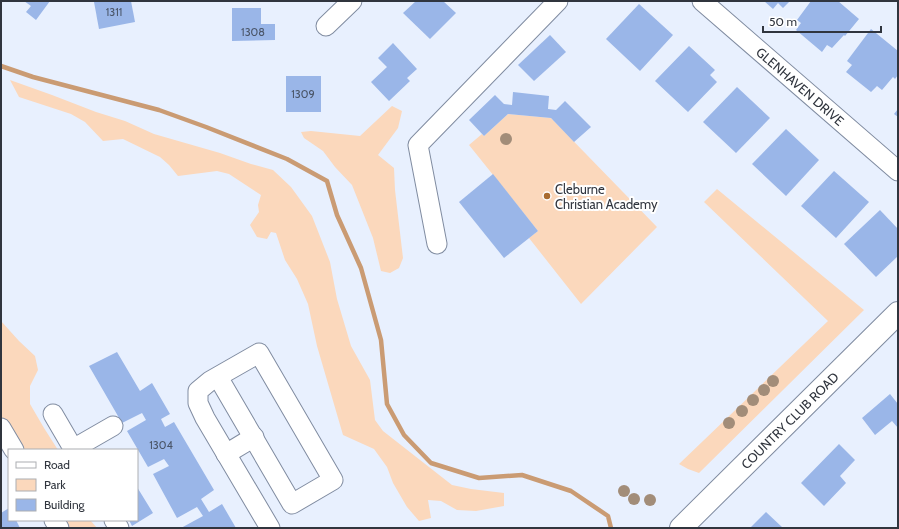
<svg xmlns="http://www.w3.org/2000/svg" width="899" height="529" font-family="Cabin,sans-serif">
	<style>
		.green { fill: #fbd8bc }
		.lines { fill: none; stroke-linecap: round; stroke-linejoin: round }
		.stream { stroke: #ca9b73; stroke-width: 4.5 }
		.building { fill: #9ab6e8 }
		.minor-casing { stroke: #808ca1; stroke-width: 21 }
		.major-casing { stroke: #808ca1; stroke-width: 24 }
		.minor { stroke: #fff; stroke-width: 19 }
		.major { stroke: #fff; stroke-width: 22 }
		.tree { fill: #a28d79 }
		.poi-dot { fill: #a96c31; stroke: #fff; stroke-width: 1.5 }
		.labels { text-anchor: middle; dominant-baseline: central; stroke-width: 4; stroke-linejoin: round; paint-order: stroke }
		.number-label { font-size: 11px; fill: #4a5568 }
		.street-label { font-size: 13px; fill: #30353e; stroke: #fff }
		.poi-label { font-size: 13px; fill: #30353e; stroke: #fff; text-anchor: start }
	</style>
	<rect width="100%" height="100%" fill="#e8f0fe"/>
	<g class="green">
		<polygon points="10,80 52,95 96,112 125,121 154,134 220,153 251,164 273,170 291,187 312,216 330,262 337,299 351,346 370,380 375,420 383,431 452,485 471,489 504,493 504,506 476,511 457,510 441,501 428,500 431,518 419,521 407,507 393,483 387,467 374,449 343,435 317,346 308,304 297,279 285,260 276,233 271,232 267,239 257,237 250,225 259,212 258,205 261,195 229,174 217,171 178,176 169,165 160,157 123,139 103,141 85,122 71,114 19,97"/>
		<polygon points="392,106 402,111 398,128 378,155 394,168 395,190 403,258 399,268 390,273 381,271 373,238 352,185 335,167 323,151 304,138 301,132 311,131 360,136"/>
		<polygon points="508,114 551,118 657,227 581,304 529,238 538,231 469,145 482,134 484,136"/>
		<polygon points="717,189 864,310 699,473 688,469 679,464 828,321 704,202"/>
		<polygon points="1,321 19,341 35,356 38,370 30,386 30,404 44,428 58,450 21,450 1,416"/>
		<polygon points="62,520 90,520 97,528 67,528"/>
	</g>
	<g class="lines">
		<polyline class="stream" points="1,66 33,77 159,110 206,127 287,159 327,181 337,215 361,268 381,340 387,404 404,435 431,463 479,478 522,475 571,491 608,516 611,528"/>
	</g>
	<g class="building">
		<polygon points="24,1 50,1 36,20 26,12 31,6"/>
		<polygon points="100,1 131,1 135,22 99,29 94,2"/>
		<polygon points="416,1 443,1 456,13 430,39 403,13"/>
		<polygon points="764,1 790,1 783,8 778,3 773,9"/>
		<polygon points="811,1 838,1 859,19 845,36 844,35 832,48 827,45 822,52 796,30 801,23 797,20"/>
		<polygon points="639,4 673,35 640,71 606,39"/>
		<polygon points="232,8 261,8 261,24 275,24 275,40 232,41"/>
		<polygon points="871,29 898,51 898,75 895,79 893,77 882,90 877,86 871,92 846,72 852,65 847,61"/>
		<polygon points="550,35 566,52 534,81 518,65"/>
		<polygon points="393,43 417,69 407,78 410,81 389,101 371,82 387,67 378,58"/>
		<polygon points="689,46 715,70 710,75 717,82 688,112 655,81"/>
		<rect x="286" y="76" width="35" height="36"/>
		<polygon points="737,87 770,118 736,153 703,122"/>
		<polygon points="513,92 549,96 548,109 556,110 565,101 591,127 574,142 551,118 508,114 484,136 469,120 495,95 504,104 512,105"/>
		<polygon points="898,109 898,117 894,114"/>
		<polygon points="786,129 819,160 786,196 752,164"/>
		<polygon points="834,171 869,202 836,238 801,206"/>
		<polygon points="493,174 538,231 504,258 459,202"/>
		<polygon points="880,210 898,229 898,256 876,277 844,244"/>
		<polygon points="117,352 140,391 152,383 170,414 161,419 165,427 174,422 214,490 201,499 209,512 222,504 236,528 181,528 203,516 197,507 177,518 153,474 169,466 164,459 148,467 127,431 146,420 142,413 122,423 89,366"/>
		<polygon points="890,394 898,404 898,428 892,421 875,435 862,418"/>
		<polygon points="839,444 855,460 840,476 846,483 824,506 801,483"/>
		<polygon points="137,487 153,513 132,526 129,520 137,520"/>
		<polygon points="9,508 9,520 16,520 20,528 1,528 1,513"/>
		<polygon points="766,512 783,528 750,528"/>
	</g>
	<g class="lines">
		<defs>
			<g id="minor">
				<path id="s1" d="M702,1L898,171"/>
				<polyline points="326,26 352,1"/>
				<polyline points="437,244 418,145 558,1"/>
				<polyline points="218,377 292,504 333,480 259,353 210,381 198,391 198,403 205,418 270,528"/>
				<polyline points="53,414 74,450"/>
				<polyline points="1,428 14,450"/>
				<polyline points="73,449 113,426"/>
				<polyline points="226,454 254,437"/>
				<polyline points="54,520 59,528"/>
				<polyline points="114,520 119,528"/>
			</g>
			<g id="major">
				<path id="s2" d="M681,528L898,313"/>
			</g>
		</defs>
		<use href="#minor" class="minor-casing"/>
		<use href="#major" class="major-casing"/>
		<use href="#minor" class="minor"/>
		<use href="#major" class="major"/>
	</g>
	<g class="tree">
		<circle cx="506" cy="139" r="6"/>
		<circle cx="773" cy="381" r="6"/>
		<circle cx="764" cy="390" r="6"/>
		<circle cx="753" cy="400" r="6"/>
		<circle cx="742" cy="411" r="6"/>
		<circle cx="729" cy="423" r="6"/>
		<circle cx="624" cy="491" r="6"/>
		<circle cx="634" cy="499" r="6"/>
		<circle cx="650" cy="500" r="6"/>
	</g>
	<circle class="poi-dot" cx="547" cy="196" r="4"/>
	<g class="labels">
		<g class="number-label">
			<text x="114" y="12">1311</text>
			<text x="253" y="32">1308</text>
			<text x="303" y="94">1309</text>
			<text x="161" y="445">1304</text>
		</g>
		<g class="street-label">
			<text stroke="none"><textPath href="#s1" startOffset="130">GLENHAVEN DRIVE</textPath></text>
			<text stroke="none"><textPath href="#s2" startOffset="153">COUNTRY CLUB ROAD</textPath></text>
		</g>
		<g class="poi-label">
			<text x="555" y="189">Cleburne<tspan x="555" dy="15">Christian Academy</tspan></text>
		</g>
	</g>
	<rect width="899" height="529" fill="none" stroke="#30353e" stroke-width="4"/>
	<rect x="8" y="449" width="130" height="72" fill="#ffffff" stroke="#acaeb2"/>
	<rect x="16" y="462" width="20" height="6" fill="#ffffff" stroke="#acaeb2"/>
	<text x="44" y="469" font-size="12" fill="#30353e">Road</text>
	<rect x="16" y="479" width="20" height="12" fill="#fbd8bc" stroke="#acaeb2"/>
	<text x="44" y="489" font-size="12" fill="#30353e">Park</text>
	<rect x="16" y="499" width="20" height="12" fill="#9ab6e8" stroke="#acaeb2"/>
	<text x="44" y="509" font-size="12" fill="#30353e">Building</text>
	<path d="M763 26v6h118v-6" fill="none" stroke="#30353e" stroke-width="2"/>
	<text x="769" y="26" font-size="12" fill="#30353e" stroke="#ffffff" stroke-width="3" paint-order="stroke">50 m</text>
</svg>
